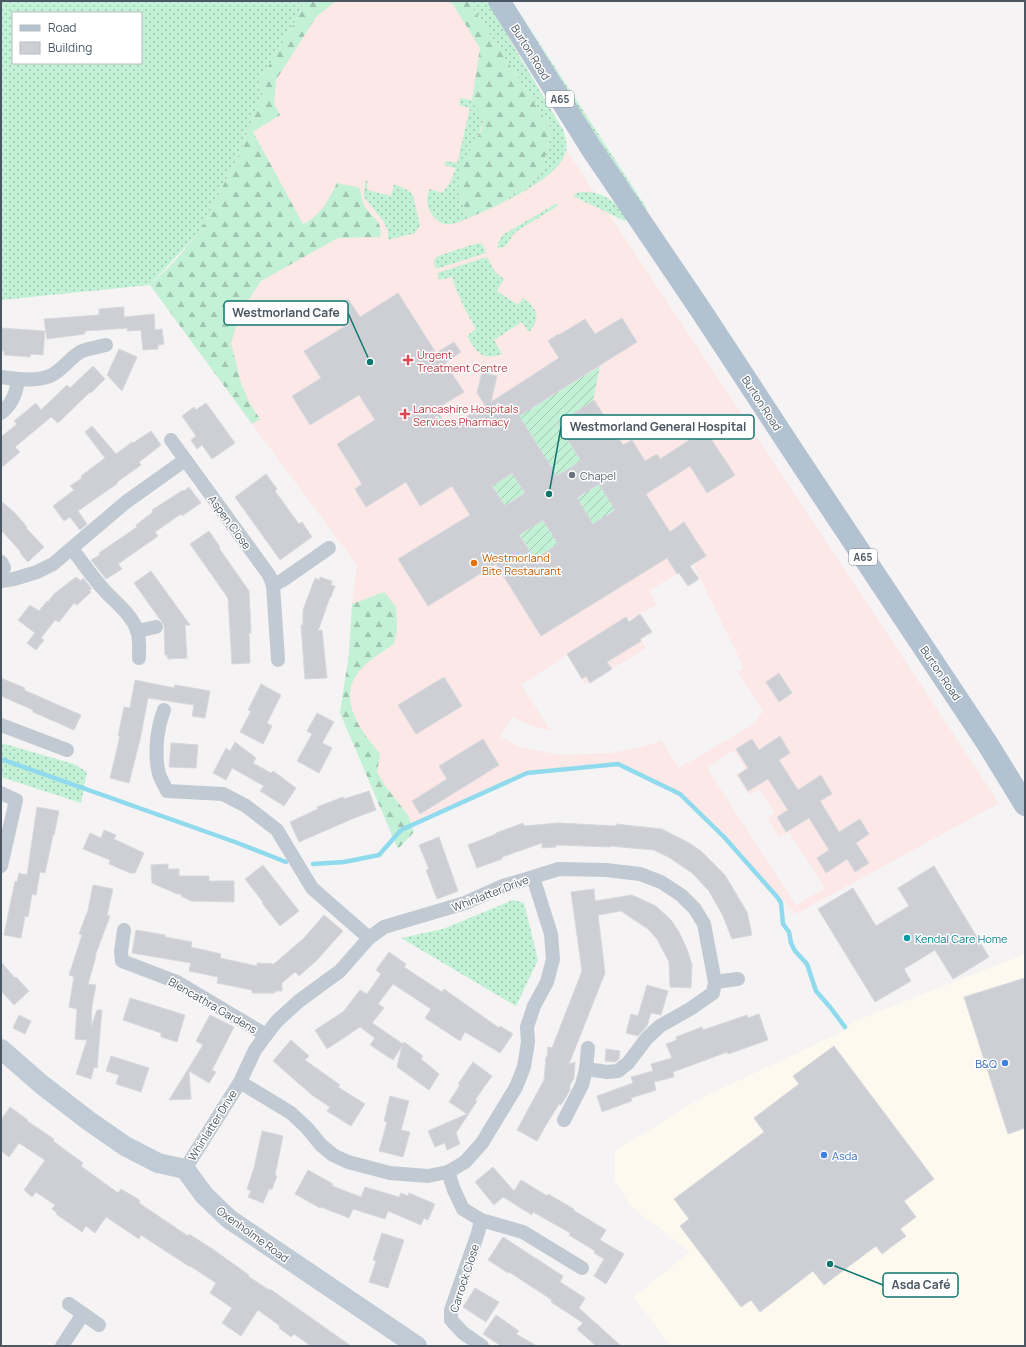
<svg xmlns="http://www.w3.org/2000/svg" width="1026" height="1347" font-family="Manrope,sans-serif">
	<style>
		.commercial { fill: #fdf9ef }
		.medical { fill: #fce8e6; fill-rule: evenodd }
		.grass { fill: url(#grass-dots); fill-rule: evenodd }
		.forest { fill: url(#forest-firs) }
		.garden { fill: url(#garden-furrows) }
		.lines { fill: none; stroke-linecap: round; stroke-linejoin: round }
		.stream { stroke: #90daee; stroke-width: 4.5 }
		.building { fill: #cdcfd5; stroke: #d7d9de; fill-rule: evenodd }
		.street { stroke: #c1cad2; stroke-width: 14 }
		.secondary { stroke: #c1cbd6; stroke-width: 20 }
		.primary { stroke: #b3c2d1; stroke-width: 22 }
		.health-dot { fill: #e0444e; stroke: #fff; stroke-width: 1.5 }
		.worship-dot { fill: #6b7280; stroke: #fff; stroke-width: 1.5 }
		.food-dot { fill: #e8710a; stroke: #fff; stroke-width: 1.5 }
		.culture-dot { fill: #0f9aa8; stroke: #fff; stroke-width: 1.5 }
		.shop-dot { fill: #3f7fe0; stroke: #fff; stroke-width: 1.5 }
		.labels { text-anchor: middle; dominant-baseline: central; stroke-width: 3; stroke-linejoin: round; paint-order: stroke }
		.shield { fill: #fff; stroke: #808990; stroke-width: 1 }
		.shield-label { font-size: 10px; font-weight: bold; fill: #4a5661 }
		.street-label { font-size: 11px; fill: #4a5661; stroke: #fff }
		.health-label { font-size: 11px; fill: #be3a42; stroke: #fff; text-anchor: start }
		.worship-label { font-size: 11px; fill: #5b616d; stroke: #fff; text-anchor: start }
		.food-label { font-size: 11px; fill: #c56008; stroke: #fff; text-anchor: start }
		.culture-label { font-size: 11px; fill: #0d838f; stroke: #fff; text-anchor: start }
		.shop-label { font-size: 11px; fill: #366cbe; stroke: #fff; text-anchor: end }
		.leader { fill: none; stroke: #0f766e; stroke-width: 1.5 }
		.callout-dot { fill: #0f766e; stroke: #fff; stroke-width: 1.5 }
		.callout { fill: #fff; stroke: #0f766e; stroke-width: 1.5 }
		.callout-label { font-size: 12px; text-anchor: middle; font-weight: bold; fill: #4a5661 }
	</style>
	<defs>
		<pattern id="grass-dots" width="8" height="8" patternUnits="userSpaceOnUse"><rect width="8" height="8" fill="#c3f1d5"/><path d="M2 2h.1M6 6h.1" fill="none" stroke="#a0c6b0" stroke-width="1.8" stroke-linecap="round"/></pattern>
		<pattern id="forest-firs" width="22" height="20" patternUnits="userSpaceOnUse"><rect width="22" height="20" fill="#c3f1d5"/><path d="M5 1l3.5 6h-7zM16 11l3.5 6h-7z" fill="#a0c6b0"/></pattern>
		<pattern id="garden-furrows" width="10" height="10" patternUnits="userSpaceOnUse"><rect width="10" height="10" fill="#c3f1d5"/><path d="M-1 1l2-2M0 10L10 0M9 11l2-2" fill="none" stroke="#a0c6b0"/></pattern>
	</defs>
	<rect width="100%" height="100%" fill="#f5f3f3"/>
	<polygon class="commercial" points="1025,954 1025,1346 670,1346 634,1297 690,1252 630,1206 615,1181 615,1151 701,1098 842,1032 852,1022"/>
	<path class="medical" d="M317,1H468L999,803L796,914L724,837L680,794L618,764L527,773L401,830L340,713L349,654L352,604L357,565L252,424L150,285L173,263L200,231L264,90ZM693,564L744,668L738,672L763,711L754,724L679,768L661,741L641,747L612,753L560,755L520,747L500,737L512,717L532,726L551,731L521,685L567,655L585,685L646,648L628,620L656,605L650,590ZM734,750L745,768L736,774L749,795L759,789L775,813L767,818L779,837L789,832L825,888L796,906L707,768Z"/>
	<g class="grass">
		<path d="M1,1H304L300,13L257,86L264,90L238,156L200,231L150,285L1,300ZM13,13H141V63H13Z"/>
		<path d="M468,1H487L563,130C565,137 568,144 566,151C561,174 519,194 500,204L541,173L552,130Z"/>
		<polygon points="509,1 512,1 647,209 644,210"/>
		<path d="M460,98L472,100L484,119L458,192L469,218C461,221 452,226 444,224C431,220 422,200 430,189L442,193L450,183L456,168L446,166L444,163L447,161L457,163L470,108L459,105Z"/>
		<polygon points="366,180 368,181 367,190 391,196 394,185 397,185 409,191 413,195 420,226 415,233 388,240 388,231 384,222 364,197 364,191"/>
		<path d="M583,192C605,192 615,201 627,219L625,221L573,196L576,193Z"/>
		<polygon points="557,203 558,204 556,207 517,231 513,235 506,246 497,249 499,241 504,234"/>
		<path d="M478,243L483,245L486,253L436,269C434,264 433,259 438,256Z"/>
		<path d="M487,257L495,272L504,279L497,291L518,305L523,298C537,308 542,318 529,332L522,322L494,340L502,354C482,362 476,351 467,336L476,329C466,312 458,296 452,277L439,280L437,273Z"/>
		<polygon points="1,743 74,764 87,772 81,803 1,777"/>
		<polygon points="513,900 524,903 538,960 516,1006 401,938 443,929"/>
	</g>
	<g class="forest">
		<path d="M304,1H336L316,17L276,80L274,104L280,115L253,132L303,224C321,216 328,200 337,183L360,188C361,195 362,201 365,207C372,218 384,222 380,237L338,238L261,281L240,313L231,343L241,383L250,404L260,419L252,424L150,285L173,263L200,231L238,156L264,90L257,86L300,13Z"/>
		<polygon points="442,1 468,1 552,130 541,173 500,204 469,218 458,192 461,166 481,131 484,120 472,100 480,48 452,3"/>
		<path d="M384,592L396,607L397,629L394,644C360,666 335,683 360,727C365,736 373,745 380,754L377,772L386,787L408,815L414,832L398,849L340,713L349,654L352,604Z"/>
	</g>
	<g class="garden">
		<polygon points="600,366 581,461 557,476 519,416"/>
		<polygon points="512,473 525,493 505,506 492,486"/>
		<polygon points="599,484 615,510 603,518 605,558 591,521 577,498"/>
		<polygon points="543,520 555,539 582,572 535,559 519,535"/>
	</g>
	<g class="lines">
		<g class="stream">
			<polyline points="1,759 235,842 286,862"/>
			<polyline points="313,864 344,862 379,855 401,830 527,773 618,764 680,794 724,837 778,898 781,903 783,924 789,932 791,943 795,951 807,964 816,991 830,1007 845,1027"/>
		</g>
	</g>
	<g class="building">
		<path d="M398,293L436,353L454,342L461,352L445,363L464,392L436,409L448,428L485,405L477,393L482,372L497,376L491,402L559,358L548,341L558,334L559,335L585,319L595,334L622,318L637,342L519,416L557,476L581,461L558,424L594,400L623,445L632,440L645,461L657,454L660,459L705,430L735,475L707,493L690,466L646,494L670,532L684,522L706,556L690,566L699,579L688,586L679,573L677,574L667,558L541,636L496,564L428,606L398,559L470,515L452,486L420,506L406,482L366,507L355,489L362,484L337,444L375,420L359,395L310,425L292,396L321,378L304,351L349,324L337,306L348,299L360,317ZM512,473L525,493L505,506L492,486ZM599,484L615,510L593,524L577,498ZM543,520L558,544L535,559L519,535Z"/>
		<polygon points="124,307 124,317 154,314 155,330 162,329 164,344 158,345 158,349 143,350 141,330 127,331 128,328 85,331 85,334 47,339 44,319 99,315 99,309"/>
		<polygon points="1,328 45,331 43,355 31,354 30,357 4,355 4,351 1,351"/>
		<polygon points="119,349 137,357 122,391 107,375"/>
		<polygon points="93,366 105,379 91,393 90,392 58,423 51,417 15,447 20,452 1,468 1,437 17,424 14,421 36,403 41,410 67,385 70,388"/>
		<polygon points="206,403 235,443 212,459 202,445 197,449 191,440 196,436 182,416 194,407 196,410"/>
		<polygon points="92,426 116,454 132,442 133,443 151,431 161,445 139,462 141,465 117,482 118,483 78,511 87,524 80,530 70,517 64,521 53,506 74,490 70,486 82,478 81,476 105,458 85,432"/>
		<polygon points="266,474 277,489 275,491 299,524 302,522 312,537 280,560 235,497"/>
		<polygon points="189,487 201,503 182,516 181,514 155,532 158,536 118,564 122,569 106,579 91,560 100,555 99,553 137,527 136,525 153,512 152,510 183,490 184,491"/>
		<polygon points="1,501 14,512 27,527 26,528 44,547 28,562 20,553 21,552 1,530"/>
		<polygon points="209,531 220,547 219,548 249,591 251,633 249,633 250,663 232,664 228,598 190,544"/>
		<polygon points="151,571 190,625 185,625 187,658 168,659 167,655 165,655 164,625 134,583"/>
		<polygon points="76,577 81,581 83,578 92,589 89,590 91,592 77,605 74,603 59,622 55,620 41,638 44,640 36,650 27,643 35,633 18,620 30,605 39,611 47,601 48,602 54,594"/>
		<polygon points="320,577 332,581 331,585 335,586 331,597 330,597 318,631 322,630 327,678 305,679 301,625 303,625 303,610 315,578 319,580"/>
		<polygon points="640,614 652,632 640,639 641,641 607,662 612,669 590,683 586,676 582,679 567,654 626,617 629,622"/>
		<polygon points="779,673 792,693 779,702 766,682"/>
		<polygon points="444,677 462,706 416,734 398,705"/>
		<polygon points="1,678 25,688 24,690 81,715 74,730 33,712 33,710 1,696"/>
		<polygon points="135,680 174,688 175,685 210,691 205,718 192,716 194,705 148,698 140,740 129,783 110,778 120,736 118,736 124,707 130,708"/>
		<polygon points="261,684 281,695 267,723 272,726 263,744 240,732 251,711 248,710"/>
		<polygon points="317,713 334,722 322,743 332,748 319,773 297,761 312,734 307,731"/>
		<polygon points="780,736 790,753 779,760 798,790 821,775 832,794 820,801 839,832 860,819 869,834 856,843 869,863 855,872 847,859 826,873 817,858 829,850 809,818 786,832 777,817 788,810 768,779 748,791 738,775 748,768 736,749 752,739 759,750"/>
		<polygon points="483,739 499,765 420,814 412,801 447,779 439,766"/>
		<polygon points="235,742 256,758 253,763 271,773 273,771 296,788 284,806 260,791 264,786 232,768 226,780 213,773 226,748 230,751"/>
		<polygon points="171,743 198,745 196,768 169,767"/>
		<polygon points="369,791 376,810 352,819 299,842 290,822 318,809 317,807 343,797 344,799"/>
		<polygon points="37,807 59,811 54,835 53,835 45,873 40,872 36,895 32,894 28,917 25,916 21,938 4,935 15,881 17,882 19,873 27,875"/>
		<polygon points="523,823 524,826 558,823 616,826 616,824 662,829 689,843 701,851 725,875 747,912 752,935 732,939 723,916 709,891 692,873 670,858 654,850 610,846 610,847 556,845 556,847 542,848 542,843 502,857 502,859 477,868 468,845 496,834 496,833"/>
		<polygon points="104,830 116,835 114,839 144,853 135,873 130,873 109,864 110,860 83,849 90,833 101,838"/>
		<polygon points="439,837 458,891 437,899 426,870 429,869 419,845"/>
		<polygon points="168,864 168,869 179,869 179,876 209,876 209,881 234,881 234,902 191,901 181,896 181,894 177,894 152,883 151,865"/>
		<polygon points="263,865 299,911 280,926 262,903 263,902 245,879"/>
		<polygon points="934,866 989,957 953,979 935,950 904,969 911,981 875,1002 818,909 853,888 876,926 909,906 898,888"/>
		<polygon points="93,885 113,889 107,915 110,916 95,956 96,956 88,984 96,985 92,1006 91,1027 97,1010 102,1010 97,1068 94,1067 91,1079 76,1074 87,1040 75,1039 77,1009 69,1007 74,977 69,975 82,935 79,934 88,910"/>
		<polygon points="594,889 595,901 632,895 656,906 671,920 679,932 687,949 692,965 691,988 670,987 669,962 657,939 648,929 621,911 598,915 605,973 569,1064 575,1062 574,1078 570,1085 570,1090 561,1105 559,1104 546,1125 537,1141 517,1130 544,1080 546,1057 547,1057 548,1047 552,1048 582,971 571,892"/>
		<polygon points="324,915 343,931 316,961 299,976 295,972 282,983 282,991 275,991 275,993 252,993 252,990 217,983 218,977 189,971 191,963 132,953 136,930 165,935 165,937 192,942 191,947 221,954 220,958 257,966 257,963 274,964 304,938"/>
		<polygon points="389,952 406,964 404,967 442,992 444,989 499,1028 500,1026 513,1034 500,1053 465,1032 460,1041 425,1018 431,1009 393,984 378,1004 384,1008 372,1023 403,1044 404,1042 423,1056 421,1059 439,1074 429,1090 397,1067 402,1046 393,1060 370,1045 375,1038 360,1027 327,1049 315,1030 343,1012 360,990 367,994 381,974 376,970"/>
		<polygon points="1,962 15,978 16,977 29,991 14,1005 1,991"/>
		<polygon points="1025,978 1025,1128 1008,1134 964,997"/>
		<polygon points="647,985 668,991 661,1015 651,1013 647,1026 638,1036 626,1033 631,1014 638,1016"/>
		<polygon points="130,998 185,1015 177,1042 161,1037 161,1033 123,1020"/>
		<polygon points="759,1014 768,1040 728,1054 727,1052 673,1072 674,1077 654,1082 656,1090 631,1098 632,1101 602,1112 597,1096 633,1083 631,1077 653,1071 651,1064 672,1058 666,1044 677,1040 676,1037 702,1027 703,1030 747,1015 748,1018"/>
		<polygon points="19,1015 31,1021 25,1034 13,1028"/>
		<polygon points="210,1015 234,1027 212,1070 216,1072 209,1083 189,1071 191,1099 169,1100 203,1045 196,1041"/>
		<polygon points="291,1040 309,1056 305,1060 340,1085 338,1087 365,1104 351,1126 327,1111 330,1107 312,1095 273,1061"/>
		<polygon points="834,1046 934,1179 904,1201 916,1217 900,1229 906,1236 882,1254 876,1246 824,1285 813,1271 760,1312 751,1300 741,1307 680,1226 689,1219 674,1199 764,1132 754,1118 799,1084 793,1076"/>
		<polygon points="606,1049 620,1051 619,1059 615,1062 605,1061"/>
		<polygon points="111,1056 149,1068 141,1092 116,1084 119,1075 106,1071"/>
		<polygon points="473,1062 492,1076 475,1100 477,1101 456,1133 460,1144 447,1150 445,1143 435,1147 428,1131 467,1114 449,1102 460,1085 458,1084"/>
		<polygon points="390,1096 409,1101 401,1130 410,1132 403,1157 379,1151 387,1122 384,1121"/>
		<polygon points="10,1107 28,1120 27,1121 54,1139 53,1141 83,1163 81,1166 118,1193 121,1189 138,1199 140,1201 139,1203 188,1236 189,1234 214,1250 249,1275 248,1276 269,1290 270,1289 351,1346 311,1346 294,1334 291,1337 279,1328 280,1326 258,1310 241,1336 222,1323 232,1308 210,1293 216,1283 190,1266 190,1267 141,1235 139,1239 106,1217 95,1233 86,1226 82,1232 56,1214 57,1213 52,1209 55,1205 36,1192 32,1197 24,1190 45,1160 19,1143 9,1157 1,1151 1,1120"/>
		<polygon points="262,1131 283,1136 275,1175 277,1176 272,1189 269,1189 263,1203 248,1197 251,1191 247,1189 254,1168"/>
		<polygon points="493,1167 514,1191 521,1180 547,1196 548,1194 574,1209 573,1210 606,1230 600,1240 624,1254 606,1284 594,1276 604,1259 594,1253 595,1251 569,1235 570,1233 533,1212 532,1215 503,1197 494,1205 475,1182"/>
		<polygon points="308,1170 333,1184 332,1186 361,1197 365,1187 399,1197 401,1193 408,1196 409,1193 435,1204 428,1220 424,1218 421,1225 388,1211 385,1219 353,1209 349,1218 321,1207 320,1208 295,1194"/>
		<polygon points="382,1233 404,1240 388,1288 369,1282 376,1261 373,1260"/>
		<polygon points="503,1237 563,1276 560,1282 585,1298 579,1308 621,1346 596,1346 577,1329 583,1323 551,1302 552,1300 509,1272 508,1273 488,1260"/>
		<polygon points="475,1288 499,1302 486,1322 463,1307"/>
		<polygon points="496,1315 519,1331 516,1334 537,1346 501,1346 483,1334"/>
	</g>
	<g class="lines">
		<g class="street">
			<path d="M1,377C17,379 35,382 50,376C63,370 70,357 82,351C90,348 98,347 106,345"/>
			<path d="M1,413C12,404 16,394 18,380"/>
			<polyline points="171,440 269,575 273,585 278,660"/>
			<path d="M72,549C83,563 93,578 105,591C116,603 131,614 137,630C140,638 139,649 139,658"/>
			<polyline points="1,562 4,568"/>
			<polyline points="1,581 14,579 37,572 53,564 126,502 185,460"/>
			<polyline points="273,585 283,580 329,548"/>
			<polyline points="137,631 156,627"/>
			<path d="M164,710C157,728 154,754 159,774C161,780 165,786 167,791L223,794L246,806L277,830L312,888L369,938"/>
			<polyline points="1,725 67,750"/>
			<polyline points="1,793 16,800 1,866"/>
			<polyline points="533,877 559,869 606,870 640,874 661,882 681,895 695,909 704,924 715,982 713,993 690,1009 660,1026 647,1038 628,1063 618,1071 607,1072 586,1069 582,1085 564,1120"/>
			<polyline points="124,930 121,952 122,961 177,982 266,1035"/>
			<polyline points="715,982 738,979"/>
			<polyline points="586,1069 588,1048"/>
			<polyline points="185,1169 240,1082 255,1050 266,1035 277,1021 299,1001 340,971 369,938 384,927 465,903 503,886 533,877 551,934 553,959 547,982 534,1006 527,1027 528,1042 524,1067 516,1087 482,1143 465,1162 448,1172 428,1176 390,1173 348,1162 333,1155 321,1145 307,1128 291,1113 240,1082"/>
			<polyline points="448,1172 454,1190 463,1209 481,1220 478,1233 451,1310 451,1320 463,1333 482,1346"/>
			<polyline points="481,1220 523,1232 582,1268"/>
			<polyline points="69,1304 99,1325"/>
			<polyline points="62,1346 83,1314"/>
		</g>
		<polyline class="secondary" points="1,1049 41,1084 89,1121 125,1146 158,1163 185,1169 204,1195 229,1219 417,1346"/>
		<polyline class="primary" points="499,1 591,148 700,309 797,457 987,743 1025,805"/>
	</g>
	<g class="health-dot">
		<path d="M406 354h4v4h4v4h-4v4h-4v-4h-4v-4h4z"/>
		<path d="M403 408h4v4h4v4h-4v4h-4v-4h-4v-4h4z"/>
	</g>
	<circle class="worship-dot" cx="572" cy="475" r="4"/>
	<circle class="food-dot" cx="474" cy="563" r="4"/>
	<circle class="culture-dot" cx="907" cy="938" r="4"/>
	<g class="shop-dot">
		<circle cx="1005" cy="1063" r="4"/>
		<circle cx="824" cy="1155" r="4"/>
	</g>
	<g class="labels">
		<g class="shield">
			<rect x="546" y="91" width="28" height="16" rx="3"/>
			<rect x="849" y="549" width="28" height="16" rx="3"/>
		</g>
		<g class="shield-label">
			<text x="560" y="99">A65</text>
			<text x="863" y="557">A65</text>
		</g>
		<g class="street-label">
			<text transform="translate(531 52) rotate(58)">Burton Road</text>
			<text transform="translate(762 403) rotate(57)">Burton Road</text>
			<text transform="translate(230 522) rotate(54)">Aspen Close</text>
			<text transform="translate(941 673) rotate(56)">Burton Road</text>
			<text transform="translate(490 893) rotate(-21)">Whinlatter Drive</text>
			<text transform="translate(213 1005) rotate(30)">Blencathra Gardens</text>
			<text transform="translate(212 1125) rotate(-58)">Whinlatter Drive</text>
			<text transform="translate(253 1234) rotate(36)">Oxenholme Road</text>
			<text transform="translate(464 1278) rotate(-72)">Carrock Close</text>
		</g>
		<g class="health-label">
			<text x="417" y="354">Urgent<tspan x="417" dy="13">Treatment Centre</tspan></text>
			<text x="413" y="408">Lancashire Hospitals<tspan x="413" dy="13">Services Pharmacy</tspan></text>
		</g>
		<g class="worship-label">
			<text x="580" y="475">Chapel</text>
		</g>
		<g class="food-label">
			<text x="482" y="557">Westmorland<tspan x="482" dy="13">Bite Restaurant</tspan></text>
		</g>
		<g class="culture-label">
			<text x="915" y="938">Kendal Care Home</text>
		</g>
		<g class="shop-label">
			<text x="997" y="1063">B&amp;Q</text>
			<text x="832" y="1155" text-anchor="start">Asda</text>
		</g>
	</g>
	<path class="leader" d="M370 362L348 313M549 494L561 427M830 1264L883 1285"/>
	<g class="callout-dot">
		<circle cx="370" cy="362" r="4"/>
		<circle cx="549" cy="494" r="4"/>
		<circle cx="830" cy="1264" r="4"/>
	</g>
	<g class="callout">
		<rect x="224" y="301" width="124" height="24" rx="4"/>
		<rect x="561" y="415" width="193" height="24" rx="4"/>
		<rect x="883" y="1273" width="75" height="24" rx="4"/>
	</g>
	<g class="callout-label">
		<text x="286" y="317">Westmorland Cafe</text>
		<text x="658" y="431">Westmorland General Hospital</text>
		<text x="921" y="1289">Asda Café</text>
	</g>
	<rect width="1026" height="1347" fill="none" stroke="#4a5661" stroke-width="4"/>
	<rect x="12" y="12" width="130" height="52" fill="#ffffff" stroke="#b7bbc0"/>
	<rect x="20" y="25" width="20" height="6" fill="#b3c2d1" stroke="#b7bbc0"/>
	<text x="48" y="32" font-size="12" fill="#4a5661">Road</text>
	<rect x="20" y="42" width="20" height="12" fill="#cdcfd5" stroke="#b7bbc0"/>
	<text x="48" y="52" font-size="12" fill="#4a5661">Building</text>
</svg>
